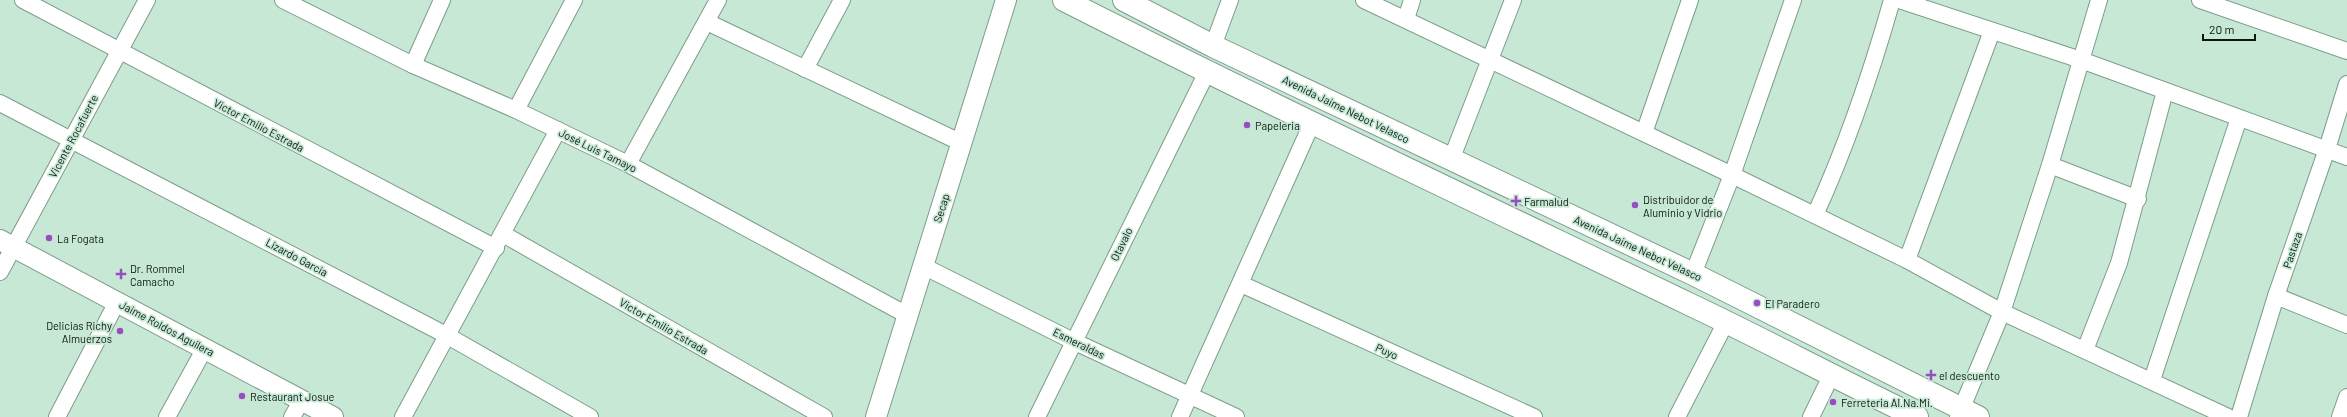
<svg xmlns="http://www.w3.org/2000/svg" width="2347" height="417" font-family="Barlow,sans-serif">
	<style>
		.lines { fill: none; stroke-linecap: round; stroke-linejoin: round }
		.minor-casing { stroke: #7e9c8c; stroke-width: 18 }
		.tertiary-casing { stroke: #7e9c8c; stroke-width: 22 }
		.secondary-casing { stroke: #7e9c8c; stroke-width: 24 }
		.minor { stroke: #fff; stroke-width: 16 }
		.tertiary { stroke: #fff; stroke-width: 20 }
		.secondary { stroke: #fff; stroke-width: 22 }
		.poi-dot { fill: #964ec1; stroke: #c7e8d5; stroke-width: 1.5 }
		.labels { text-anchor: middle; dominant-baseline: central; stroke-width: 3.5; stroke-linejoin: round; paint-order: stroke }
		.street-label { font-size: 11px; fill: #0b1710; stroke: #c7e8d5 }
		.poi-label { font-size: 11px; fill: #0b1710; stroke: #c7e8d5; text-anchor: start }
	</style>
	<rect width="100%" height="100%" fill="#c7e8d5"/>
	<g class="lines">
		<defs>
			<g id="minor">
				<polyline points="23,0 496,248"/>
				<polyline points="283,0 413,65 516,110 628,164 907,315"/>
				<polyline points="1364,0 1732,175 1907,260 2002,312 2228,417"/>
				<polyline points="1899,0 2081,60 2347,157"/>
				<polyline points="2200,0 2347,51"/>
				<polyline points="1406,19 1412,0"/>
				<polyline points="707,22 962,143"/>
				<polyline points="1213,46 1230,0"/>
				<polyline points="413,65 442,0"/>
				<polyline points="805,69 842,0"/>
				<polyline points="0,103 446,335 590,417"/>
				<polyline points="516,110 574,0"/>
				<polyline points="1644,133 1690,0"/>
				<polyline points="1451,160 1513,0"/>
				<polyline points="628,164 718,0"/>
				<polyline points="2050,165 2138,199"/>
				<path d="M1815,215C1847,145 1871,74 1892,0"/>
				<polyline points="503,234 824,417"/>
				<polyline points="1907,260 1992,31"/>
				<polyline points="923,266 1073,341 1236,417"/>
				<polyline points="0,272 147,0"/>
				<polyline points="1693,274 1732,175 1793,0"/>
				<polyline points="1241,284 1534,417"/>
				<polyline points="2276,296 2347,325"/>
				<polyline points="2085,350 2119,263 2165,91"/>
				<polyline points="2152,380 2239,118"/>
				<polyline points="57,417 117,302"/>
				<polyline points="167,417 205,348"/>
				<polyline points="292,417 302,400"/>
				<polyline points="403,417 558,130"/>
				<polyline points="1037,417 1207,72"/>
				<polyline points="1180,417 1312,123"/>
				<polyline points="1677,417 1726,322"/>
				<polyline points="1811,417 1831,376"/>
				<polyline points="1958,417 2002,312 2050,165 2099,0"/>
				<polyline points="2239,417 2276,296 2327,149 2347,84"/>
				<polyline points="2340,417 2347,397"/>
			</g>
			<g id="tertiary">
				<polyline points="0,240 333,417"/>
				<polyline points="876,417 1006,0"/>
			</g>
			<g id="secondary">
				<path d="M1064,0C1271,105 1481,204 1691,305C1767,341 1841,381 1917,417"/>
				<polyline points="1124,0 1213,46 1693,274 1978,417"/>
			</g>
		</defs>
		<use href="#minor" class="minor-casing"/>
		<use href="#tertiary" class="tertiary-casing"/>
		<use href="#secondary" class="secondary-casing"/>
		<use href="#minor" class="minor"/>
		<use href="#tertiary" class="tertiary"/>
		<use href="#secondary" class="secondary"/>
	</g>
	<g class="poi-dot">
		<circle cx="1247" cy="125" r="4"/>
		<path d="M1514 195h4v4h4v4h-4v4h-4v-4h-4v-4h4z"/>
		<circle cx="1635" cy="205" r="4"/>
		<circle cx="49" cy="238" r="4"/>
		<path d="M119 268h4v4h4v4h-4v4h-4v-4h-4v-4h4z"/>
		<circle cx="1757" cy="303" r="4"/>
		<circle cx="120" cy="331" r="4"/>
		<path d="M1929 369h4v4h4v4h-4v4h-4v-4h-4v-4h4z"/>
		<circle cx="242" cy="396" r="4"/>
		<circle cx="1833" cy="402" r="4"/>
	</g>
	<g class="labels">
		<g class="street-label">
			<text transform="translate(1346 109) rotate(26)">Avenida Jaime Nebot Velasco</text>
			<text transform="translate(259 125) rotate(28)">Victor Emilio Estrada</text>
			<text transform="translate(73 136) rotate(-62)">Vicente Rocafuerte</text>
			<text transform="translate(598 150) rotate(26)">José Luis Tamayo</text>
			<text transform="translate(941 208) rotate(-72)">Secap</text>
			<text transform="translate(1121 244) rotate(-64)">Otavalo</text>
			<text transform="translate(1638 248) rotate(25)">Avenida Jaime Nebot Velasco</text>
			<text transform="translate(2292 250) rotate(-71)">Pastaza</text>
			<text transform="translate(297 257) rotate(28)">Lizardo Garcia</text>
			<text transform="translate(664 326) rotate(30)">Victor Emilio Estrada</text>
			<text transform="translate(167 328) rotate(28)">Jaime Roldos Aguilera</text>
			<text transform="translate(1079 343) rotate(26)">Esmeraldas</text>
			<text transform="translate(1387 351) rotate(24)">Puyo</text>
		</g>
		<g class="poi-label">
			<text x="1255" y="125">Papeleria</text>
			<text x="1643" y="199">Distribuidor de<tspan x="1643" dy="13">Aluminio y Vidrio</tspan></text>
			<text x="1524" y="201">Farmalud</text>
			<text x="57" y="238">La Fogata</text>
			<text x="130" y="268">Dr. Rommel<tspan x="130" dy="13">Camacho</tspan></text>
			<text x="1765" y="303">El Paradero</text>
			<text x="112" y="325" text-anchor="end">Delicias Richy<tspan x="112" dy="13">Almuerzos</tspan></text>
			<text x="1939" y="375">el descuento</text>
			<text x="250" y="396">Restaurant Josue</text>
			<text x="1841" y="402">Ferreteria Al.Na.Mi.</text>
		</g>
	</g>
	<path d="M2203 34v6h52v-6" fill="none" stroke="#0b1710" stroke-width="2"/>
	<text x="2209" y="34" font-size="12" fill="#0b1710" stroke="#c7e8d5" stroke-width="3" paint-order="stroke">20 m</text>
</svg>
